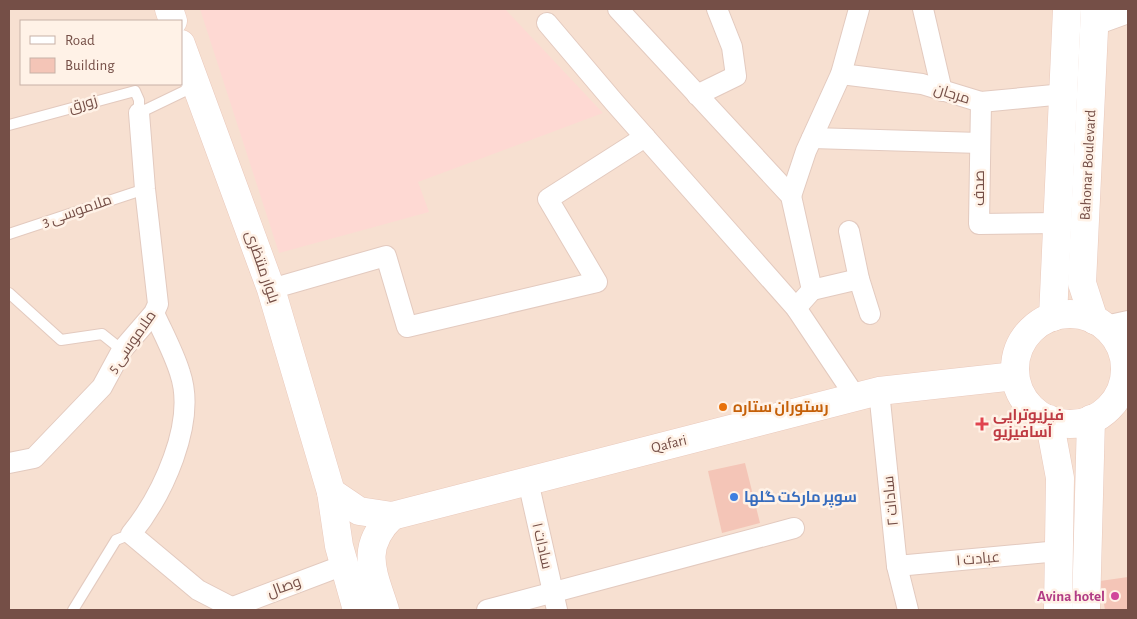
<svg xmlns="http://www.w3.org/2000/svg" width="1137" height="619" font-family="'Alegreya Sans',Cairo,sans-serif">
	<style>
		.residential { fill: #f7e0d1; fill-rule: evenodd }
		.commercial { fill: #fed9d3 }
		.building { fill: #f4c5b7 }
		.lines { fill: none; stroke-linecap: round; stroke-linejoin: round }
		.lane-casing { stroke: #e3cabf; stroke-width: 12 }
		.street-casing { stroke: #e3cabf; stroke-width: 22 }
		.secondary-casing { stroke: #e9c9bc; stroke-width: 29 }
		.lane { stroke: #fff; stroke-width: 10 }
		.street { stroke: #fff; stroke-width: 20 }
		.secondary { stroke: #fff; stroke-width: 28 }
		.food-dot { fill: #e8710a; stroke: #fff2e7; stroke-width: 2 }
		.health-dot { fill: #e0444e; stroke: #fff2e7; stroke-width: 2 }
		.shop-dot { fill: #3f7fe0; stroke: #fff2e7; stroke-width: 2 }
		.hotel-dot { fill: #d1479c; stroke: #fff2e7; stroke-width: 2 }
		.labels { text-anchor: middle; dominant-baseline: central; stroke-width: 5; stroke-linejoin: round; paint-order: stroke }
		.street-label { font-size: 15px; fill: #754f47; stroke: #fff2e7 }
		.food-label { font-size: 15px; font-weight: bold; fill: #c56008; stroke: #fff2e7; text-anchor: start }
		.health-label { font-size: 15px; font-weight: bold; fill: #be3a42; stroke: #fff2e7; text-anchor: start }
		.shop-label { font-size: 15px; font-weight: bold; fill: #366cbe; stroke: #fff2e7; text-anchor: start }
		.hotel-label { font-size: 15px; font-weight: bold; fill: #b23c85; stroke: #fff2e7; text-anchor: end }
	</style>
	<rect width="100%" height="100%" fill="#fdede0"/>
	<path class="residential" d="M9,9H1128V610H9ZM21,21H181V84H21Z"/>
	<polygon class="commercial" points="200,9 505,9 603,113 418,182 429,212 279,253"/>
	<g class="building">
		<polygon points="745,463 760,523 722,533 708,471"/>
		<polygon points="1128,577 1128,610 1105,610 1100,581"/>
	</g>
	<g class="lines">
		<defs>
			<g id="lane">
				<polyline points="9,125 135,91 139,100 139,113 195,86"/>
				<polyline points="9,234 145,189"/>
				<polyline points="9,293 61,340 102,334 122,350"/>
				<polyline points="73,610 116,540 131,534"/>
			</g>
			<g id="street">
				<polyline points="618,9 791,196 812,290 796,308"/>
				<polyline points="923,9 942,91"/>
				<polyline points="547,23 614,102 796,308 855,396"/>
				<polyline points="1095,25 1128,13"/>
				<polyline points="841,74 922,84 981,102 1064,94"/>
				<polyline points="697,95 736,76 732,47 717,9"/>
				<polyline points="981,102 979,224 1058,223"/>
				<polyline points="812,138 980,143"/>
				<polyline points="791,196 806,151 841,74 859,9"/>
				<polyline points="849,231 859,279 870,314"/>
				<polyline points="271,289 386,256 407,327 597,282 548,199 645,137"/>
				<polyline points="812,290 859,279"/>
				<path d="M154,313C163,333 174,353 180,373C197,423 162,496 131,534L198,590L231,607"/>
				<polyline points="1105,326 1128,321"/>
				<polyline points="1125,363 1128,361"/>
				<polyline points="879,391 897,566 908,610"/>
				<polyline points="9,463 34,458 102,387 122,350 154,313 158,304 145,189 139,113"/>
				<polyline points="528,481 557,610"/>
				<polyline points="897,566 1059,551"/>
				<polyline points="225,610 344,565"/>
				<polyline points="487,610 794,528"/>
			</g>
			<g id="secondary">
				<polyline points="169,9 173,21"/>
				<polyline points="181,44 271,289 331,492 339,546 357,610"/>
				<circle cx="1070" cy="369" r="55"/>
				<polyline points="1053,317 1067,9"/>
				<polyline points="1094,320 1082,283 1095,9"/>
				<polyline points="1049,419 1060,478 1058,610"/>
				<polyline points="331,492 359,511 392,516 879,391 1015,376"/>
				<path d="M385,610C373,572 359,548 392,516"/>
				<polyline points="1086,610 1091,419"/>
			</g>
		</defs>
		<use href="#lane" class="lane-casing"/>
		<use href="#street" class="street-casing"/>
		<use href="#secondary" class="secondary-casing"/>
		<use href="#lane" class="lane"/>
		<use href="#street" class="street"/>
		<use href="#secondary" class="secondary"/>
	</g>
	<circle class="food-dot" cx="723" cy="407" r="5"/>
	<path class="health-dot" d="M979.5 416.5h5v5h5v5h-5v5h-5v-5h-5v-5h5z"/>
	<circle class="shop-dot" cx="734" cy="497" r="5"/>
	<circle class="hotel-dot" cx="1115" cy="596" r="5"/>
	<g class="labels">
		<g class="street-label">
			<text transform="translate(952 94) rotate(17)">مرجان</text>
			<text transform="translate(83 104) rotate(-16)">زورق</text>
			<text transform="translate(1088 165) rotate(-87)">Bahonar Boulevard</text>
			<text transform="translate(979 188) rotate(-90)">صدف</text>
			<text transform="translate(77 211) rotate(-19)">ملاموسی 3</text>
			<text transform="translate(262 267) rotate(71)">بلوار منتظری</text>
			<text transform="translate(132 342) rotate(-55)">ملاموسی 5</text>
			<text transform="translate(669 444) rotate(-14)">Qafari</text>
			<text transform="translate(891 501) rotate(-96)">سادات ۲</text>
			<text transform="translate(542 546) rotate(77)">سادات ۱</text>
			<text transform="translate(978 559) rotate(-5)">عبادت ۱</text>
			<text transform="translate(284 587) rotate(-20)">وصال</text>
		</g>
		<g class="food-label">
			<text x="733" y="407">رستوران ستاره</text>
		</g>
		<g class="health-label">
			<text x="993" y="415">فیزیوتراپی<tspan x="993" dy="17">آسافیزیو</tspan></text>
		</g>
		<g class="shop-label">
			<text x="744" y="497">سوپر مارکت گلها</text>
		</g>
		<g class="hotel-label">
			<text x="1105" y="596">Avina hotel</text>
		</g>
	</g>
	<rect width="1137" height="619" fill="none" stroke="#754f47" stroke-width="20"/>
	<rect x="20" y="20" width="162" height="65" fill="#fff2e7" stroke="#c8b1a7"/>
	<rect x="30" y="36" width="25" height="8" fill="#ffffff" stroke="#c8b1a7"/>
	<text x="65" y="45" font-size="15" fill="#754f47">Road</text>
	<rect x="30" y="58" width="25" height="15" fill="#f4c5b7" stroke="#c8b1a7"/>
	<text x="65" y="70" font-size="15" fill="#754f47">Building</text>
</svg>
